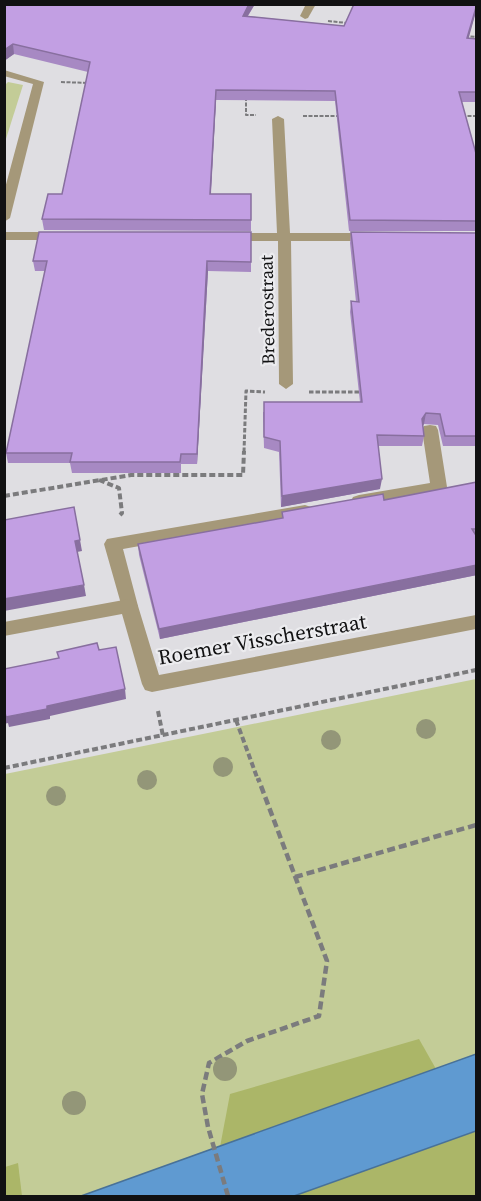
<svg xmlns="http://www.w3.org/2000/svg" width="481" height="1201" font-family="'Source Serif 4',serif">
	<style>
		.green { fill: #c3cc97 }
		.forest { fill: #abb668 }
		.water { fill: #5f9ad1; stroke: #487198; stroke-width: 1.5 }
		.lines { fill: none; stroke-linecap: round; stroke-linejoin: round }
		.path-far3 { stroke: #7b7b7d; stroke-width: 2; stroke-dasharray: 4 1.5; stroke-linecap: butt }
		.path-far2 { stroke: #7b7b7d; stroke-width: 3; stroke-dasharray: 4.5 2; stroke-linecap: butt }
		.path-far1 { stroke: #7b7b7d; stroke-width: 4; stroke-dasharray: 6 3; stroke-linecap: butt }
		.path { stroke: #7b7b7d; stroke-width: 4.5; stroke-dasharray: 8 4; stroke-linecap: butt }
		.service { fill: #a59879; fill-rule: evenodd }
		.minor { fill: #a59879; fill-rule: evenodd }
		.tree { fill: #939678 }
		.wall { fill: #a789c3 }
		.shaded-wall { fill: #886f9f }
		.building { fill: #c29fe3; stroke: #886f9f; stroke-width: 1.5 }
		.labels { text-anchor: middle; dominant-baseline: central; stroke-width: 4.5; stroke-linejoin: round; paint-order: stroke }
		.far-street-label { font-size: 18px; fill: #111112; stroke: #ececef }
		.street-label { font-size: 21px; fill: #111112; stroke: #ececef }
	</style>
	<rect width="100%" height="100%" fill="#dfdee2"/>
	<g class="green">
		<polygon points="8,82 23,85 5,142 5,85"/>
		<polygon points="476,679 476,1189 458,1196 5,1196 5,774"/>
	</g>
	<g class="forest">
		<polygon points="419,1039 436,1069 220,1147 230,1094"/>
		<polygon points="476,1131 476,1196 294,1196"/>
		<polygon points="18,1163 22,1196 5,1196 5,1167"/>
	</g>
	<polygon class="water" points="476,1054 476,1131 294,1196 81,1196"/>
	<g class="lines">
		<g class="path-far3">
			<polyline points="328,21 347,23"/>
			<polyline points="465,36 476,37"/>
			<polyline points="61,82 90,83"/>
			<polyline points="246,97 246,115 256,115"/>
			<polyline points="303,116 341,116"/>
			<polyline points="462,116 476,116"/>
		</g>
		<g class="path-far2">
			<polyline points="309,392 362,392"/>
			<polyline points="244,452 246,391 265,392"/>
		</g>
		<g class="path-far1">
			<polyline points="99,480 119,488 122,513 120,515"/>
			<polyline points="4,496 131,475 243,475 244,451"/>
			<polyline points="158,711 163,736"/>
			<polyline points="236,720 258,780"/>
			<polyline points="4,768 476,670"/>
		</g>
		<g class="path">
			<polyline points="295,877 476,825"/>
			<polyline points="228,1196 208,1127 202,1094 209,1063 247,1041 319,1016 327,961 258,778"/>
		</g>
		<g class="service">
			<polygon points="430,425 436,426 438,430 447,487 445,491 359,507 353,505 351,501 353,497 359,495 430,483 422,430 424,426"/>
			<polygon points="305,505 311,507 313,511 311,515 123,549 138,606 135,611 129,613 123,611 104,544 107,539"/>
		</g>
		<g class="minor">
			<polygon points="306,4 316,4 308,18 305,19 300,16"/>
			<polygon points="4,70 44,82 10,218 4,222 4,192 33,84 4,76"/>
			<polygon points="278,116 284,119 290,233 375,233 381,237 375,241 291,241 293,384 286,389 279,384 278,241 228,241 222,237 228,233 277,233 272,119"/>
			<polygon points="4,232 63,232 69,236 63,240 4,240"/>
			<polygon points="129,599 135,601 138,606 159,675 476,615 476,629 152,692 145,690 142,684 122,614 4,636 4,622"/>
		</g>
	</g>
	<g class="tree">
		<circle cx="426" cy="729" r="10"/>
		<circle cx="331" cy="740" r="10"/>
		<circle cx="223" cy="767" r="10"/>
		<circle cx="147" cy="780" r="10"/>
		<circle cx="56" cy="796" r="10"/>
		<circle cx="225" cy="1069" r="12"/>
		<circle cx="74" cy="1103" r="12"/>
	</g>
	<g class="wall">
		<polygon points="4,4 255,4 248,16 344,26 477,4 477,8 468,38 477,39 477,102 462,102 477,157 477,231 349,231 335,101 216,100 211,194 251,194 251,231 44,230 42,219 62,194 88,72 14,54 4,61"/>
		<polygon points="251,232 251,272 208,271 197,464 181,464 181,473 72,473 70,463 8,463 6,453 45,271 35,271 33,261"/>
		<polygon points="351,232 477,233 477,446 443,446 438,425 424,424 423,425 424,436 422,446 378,446 380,489 281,507 279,452 264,448 263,412 360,402 350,312 351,301 356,302 350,243"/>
		<polygon points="477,482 477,575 160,639 139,555 138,544 282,518 282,512 384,500"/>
	</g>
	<g class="shaded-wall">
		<polygon points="249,4 255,4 242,25 243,16"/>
		<polygon points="477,5 477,8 466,48 467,38"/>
		<polygon points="13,44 14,54 4,61 4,50"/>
		<polygon points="216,90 216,100 210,205 210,194"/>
		<polygon points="207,261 208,271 197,464 197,454"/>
		<polygon points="426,413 424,424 420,430 422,419"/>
		<polygon points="382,479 380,489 281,507 282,496"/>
		<polygon points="80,540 82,551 77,552 75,541"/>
		<polygon points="477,565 477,575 160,639 159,629"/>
		<polygon points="84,585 86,596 4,611 4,599"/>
		<polygon points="125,689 126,699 50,716 50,719 9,727 8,723 4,724 4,713 47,706"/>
	</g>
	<g class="building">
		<polygon points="4,4 249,4 243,16 344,26 354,4 477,4 467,38 477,39 477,92 459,92 477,157 477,221 350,220 335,91 216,90 210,194 251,194 251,220 42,219 48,194 62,194 90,62 13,44 4,50"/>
		<polygon points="39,232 251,232 251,262 207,261 197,454 181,454 180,462 70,462 72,453 6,453 47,261 33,261"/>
		<polygon points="351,232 477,233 477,436 445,436 440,414 426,413 422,419 424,436 377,435 382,479 282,496 280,441 264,437 264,402 362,402 351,301 359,302"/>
		<polygon points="477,482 477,529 472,529 477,537 477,565 159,629 138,544 283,518 282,512 383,494 384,500"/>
		<polygon points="74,507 80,540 75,541 84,585 4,599 4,520"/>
		<polygon points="97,643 99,650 116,647 125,689 47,706 47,709 6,717 5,713 4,713 4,669 59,658 57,652"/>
	</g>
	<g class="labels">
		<g class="far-street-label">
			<text transform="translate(267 310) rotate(-91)">Brederostraat</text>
		</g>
		<g class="street-label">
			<text transform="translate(262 639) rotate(-10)">Roemer Visscherstraat</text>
		</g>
	</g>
	<rect width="481" height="1201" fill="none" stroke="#111112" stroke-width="12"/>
</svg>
